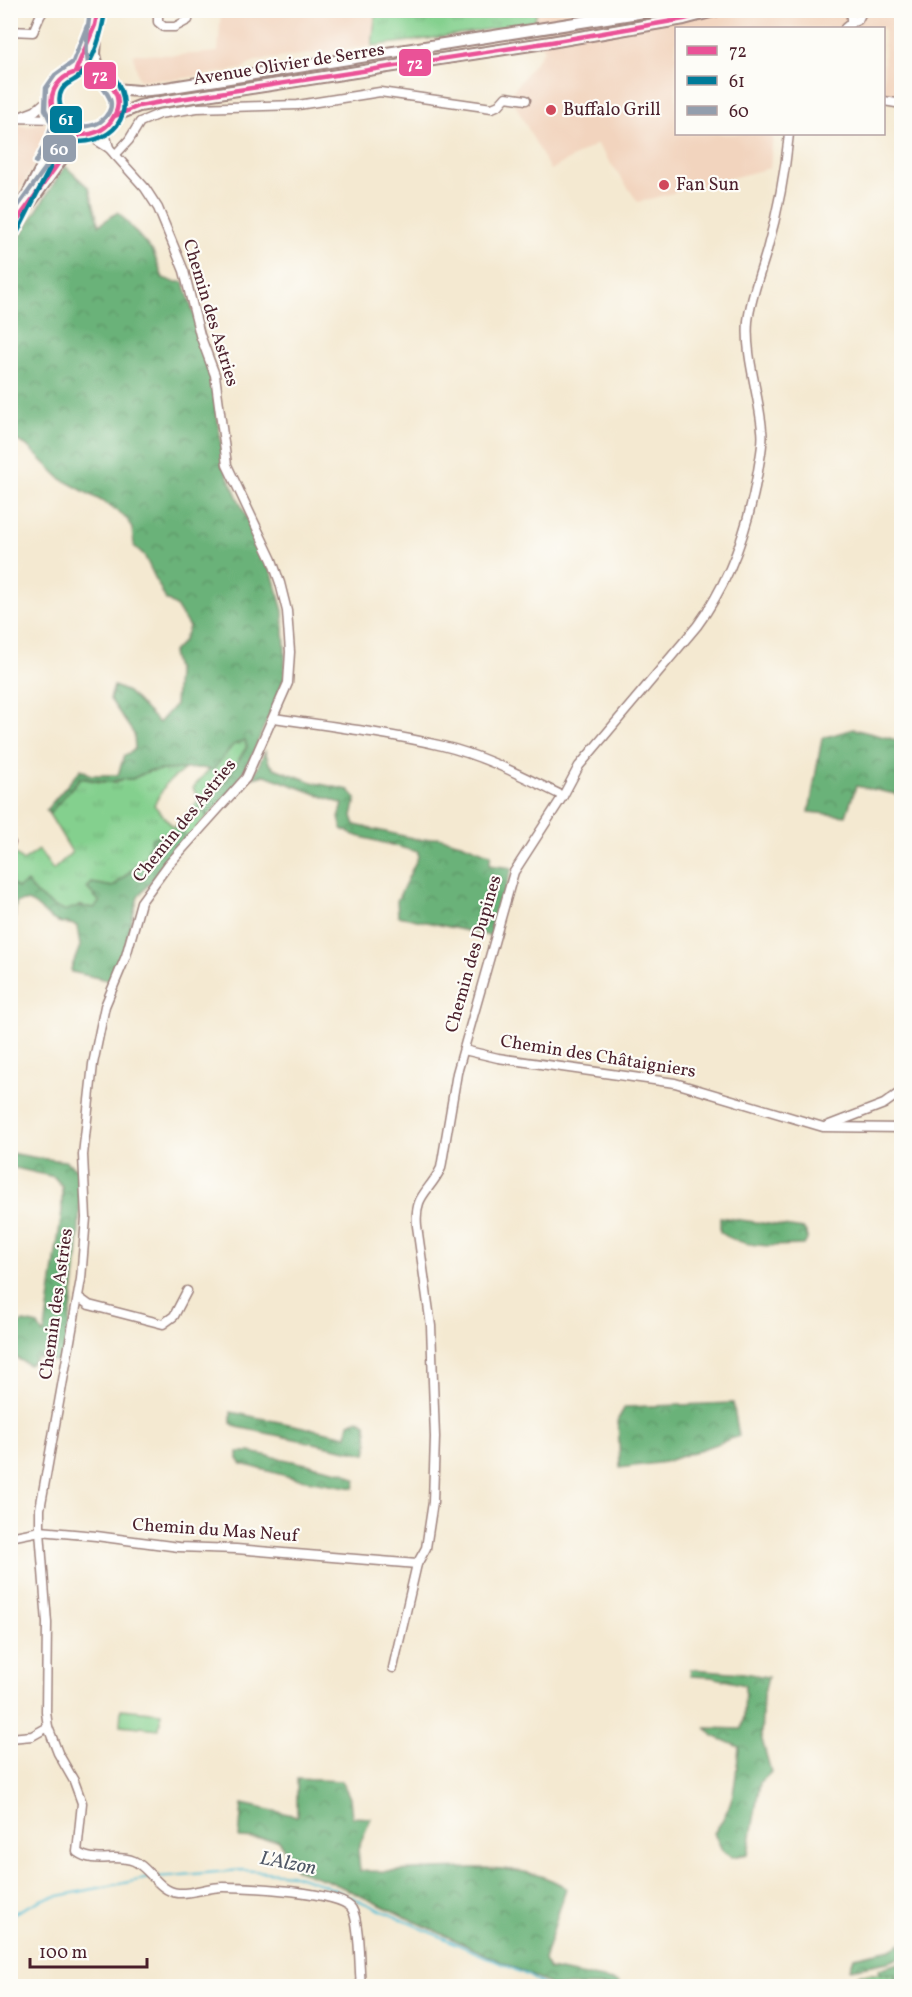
<svg xmlns="http://www.w3.org/2000/svg" width="912" height="1997" font-family="Vollkorn,serif">
	<style>
		.built { fill: #f2d4be }
		.grass { fill: url(#grass-tufts); stroke: #67785c; stroke-width: 1.5 }
		.forest { fill: url(#forest-crowns); stroke: #5a6852; stroke-width: 1.5 }
		.pitch { fill: #84d08e; stroke: #67785c; stroke-width: 1.5 }
		.lines { fill: none; stroke-linecap: round; stroke-linejoin: round }
		.stream { stroke: #58bfd5; stroke-width: 2 }
		.minor-casing { stroke: #9f847e; stroke-width: 11 }
		.major-casing { stroke: #9f847e; stroke-width: 14 }
		.minor { stroke: #fff; stroke-width: 8 }
		.major { stroke: #fff; stroke-width: 10 }
		.bus-1-casing { stroke: #fdfcf7; stroke-width: 9 }
		.bus-2-casing { stroke: #fdfcf7; stroke-width: 9 }
		.bus-3-casing { stroke: #fdfcf7; stroke-width: 9 }
		.bus-1 { stroke: #ea5297; stroke-width: 4.5 }
		.bus-2 { stroke: #007b99; stroke-width: 4.5 }
		.bus-3 { stroke: #939ead; stroke-width: 4.5 }
		.poi-dot { fill: #d1495b; stroke: #fdfcf7; stroke-width: 2 }
		.labels { text-anchor: middle; dominant-baseline: central; stroke-width: 4.5; stroke-linejoin: round; paint-order: stroke }
		.street-label { font-size: 18px; fill: #4a1f2b; stroke: #fdfcf7 }
		.poi-label { font-size: 18px; fill: #4a1f2b; stroke: #fdfcf7; text-anchor: start }
		.water-label { font-size: 20px; font-style: italic; fill: #4f5766; stroke: #fdfcf7 }
		.line-badge { stroke: #fdfcf7; stroke-width: 2 }
		.badge-label { font-size: 16px; text-anchor: middle; font-weight: bold; fill: #fff }
	</style>
	<defs>
		<pattern id="grass-tufts" width="24" height="20" patternUnits="userSpaceOnUse" patternTransform="scale(1.5)"><rect width="24" height="20" fill="#84d08e"/><path d="M3 7l-1-3M5 7V3M7 7l1-3M15 17l-1-3M17 17v-4M19 17l1-3" fill="none" stroke="#74b27b"/></pattern>
		<pattern id="forest-crowns" width="20" height="18" patternUnits="userSpaceOnUse" patternTransform="scale(1.5)"><rect width="20" height="18" fill="#6bb279"/><path d="M2 6a3 3 0 1 1 6 0M12 15a3 3 0 1 1 6 0" fill="none" stroke="#5a9063"/></pattern>
	</defs>
	<rect width="100%" height="100%" fill="#fdfcf7"/>
	<filter id="ink" filterUnits="userSpaceOnUse"><feTurbulence type="fractalNoise" baseFrequency=".0167" numOctaves="2"/><feDisplacementMap in="SourceGraphic" scale="12" xChannelSelector="R" yChannelSelector="G"/><feConvolveMatrix kernelMatrix="1 2 1 2 8 2 1 2 1" color-interpolation-filters="sRGB"/></filter>
	<filter id="wash" filterUnits="userSpaceOnUse"><feTurbulence type="fractalNoise" baseFrequency=".008" numOctaves="4" result="noise"/><feDisplacementMap in="SourceGraphic" scale="24" xChannelSelector="R" yChannelSelector="G"/><feGaussianBlur stdDeviation="1.35" result="paint"/><feColorMatrix in="noise" values="0 0 0 0 0 0 0 0 0 0 0 0 0 0 0 0 0 1.4 0 .05"/><feComposite in="paint" operator="in"/></filter>
	<g filter="url(#wash)">
		<rect width="100%" height="100%" fill="#f4e9d1"/>
		<g class="built">
			<polygon points="221,11 376,11 372,46 256,61 248,64 243,69 178,79 139,80 133,54 180,55 218,52"/>
			<polygon points="537,11 901,11 901,99 884,96 884,28 676,28 676,134 773,134 770,168 638,202 597,144 550,170 510,95 544,50 534,22"/>
			<polygon points="43,122 50,128 52,136 16,196 11,196 11,126 16,124 26,127"/>
		</g>
		<g class="grass">
			<polygon points="376,11 376,10 537,11 534,22 435,38 372,46"/>
			<polygon points="245,740 247,742 247,746 224,784 208,796 200,809 208,816 185,840 174,835 169,837 157,836 149,847 147,855 113,887 92,883 87,888 100,902 94,908 79,906 64,911 53,906 23,886 17,888 12,884 11,850 23,861 39,850 53,870 72,852 49,814 80,778 99,782 117,782 124,779 132,779 149,771 186,768 166,784 154,805 174,828 199,800 193,788 209,769 213,769 233,744"/>
			<polygon points="861,1974 895,1974 894,1986 837,1986"/>
		</g>
		<g class="forest">
			<polygon points="65,166 89,188 99,225 118,212 153,252 163,278 174,282 184,282 211,371 225,470 272,573 283,611 285,647 285,677 250,760 234,787 208,816 200,809 199,804 224,784 247,747 245,740 233,745 213,770 201,768 149,771 132,779 124,779 110,782 80,778 49,814 46,810 81,769 91,775 118,775 124,756 135,749 134,734 110,699 114,686 128,692 159,723 175,705 177,673 172,653 184,640 189,627 176,606 166,600 144,555 134,546 132,529 127,519 111,506 61,479 26,445 11,438 11,251"/>
			<polygon points="853,729 901,741 901,795 856,786 846,816 809,812 822,738"/>
			<polygon points="265,751 269,763 274,768 315,783 349,790 356,799 352,816 355,825 421,840 438,837 461,843 491,855 489,865 512,868 491,936 398,916 397,901 418,857 418,852 354,835 342,829 339,818 343,804 265,775 253,778"/>
			<path d="M178,830L184,834L185,840L138,897L123,952L111,981L72,972L71,969L80,946L77,926C70,923 64,924 58,922C42,917 34,894 16,903L11,954L12,884L18,888L27,882L35,893L53,906L64,911L79,906L94,908L100,902L87,888L92,883L113,887L147,856L152,838C163,833 169,842 178,830Z"/>
			<path d="M11,1153L38,1158L65,1161L80,1171C81,1236 75,1299 62,1363L38,1357L29,1365L11,1355L10,1327L24,1322L38,1325L43,1334L45,1330L62,1211V1186L54,1177L11,1167Z"/>
			<path d="M720,1217L804,1229C809,1235 808,1240 804,1245C777,1246 742,1249 720,1232Z"/>
			<polygon points="733,1403 739,1436 665,1462 620,1468 618,1419 625,1407"/>
			<polygon points="231,1412 347,1436 349,1423 358,1419 366,1424 368,1444 366,1454 237,1427 231,1423"/>
			<polygon points="238,1452 250,1452 344,1472 356,1480 354,1488 294,1478 242,1464 238,1459"/>
			<path d="M691,1669L744,1673L768,1677L763,1697L761,1736L771,1772L760,1783L748,1854L732,1857L722,1850L714,1833C736,1803 735,1783 739,1747L713,1736L706,1728L741,1729L744,1716L745,1685L711,1677L690,1676Z"/>
			<path d="M297,1779L342,1781L350,1798L352,1817L371,1818L358,1849L360,1871C420,1874 517,1854 566,1888L544,1960L549,1969L619,1982V1986H553L329,1881L296,1870L278,1840L239,1838L242,1804L297,1816Z"/>
			<polygon points="901,1943 901,1957 888,1962 850,1969 854,1957 891,1949"/>
			<polygon points="901,1962 901,1986 894,1986 895,1974 880,1974 879,1969"/>
		</g>
		<polygon class="pitch" points="121,1709 161,1713 159,1729 120,1725"/>
		<g class="lines">
			<g class="stream">
				<polyline points="157,1877 242,1870 291,1874 324,1885 527,1975 545,1986"/>
				<polyline points="10,1915 43,1899 149,1878"/>
			</g>
		</g>
	</g>
	<g filter="url(#ink)">
		<g class="lines">
			<defs>
				<g id="minor">
					<polyline points="158,10 158,22 164,27 175,27 188,20"/>
					<polyline points="851,23 851,10"/>
					<polyline points="845,28 851,23 858,20 863,10"/>
					<polyline points="10,31 33,32 40,16 44,10"/>
					<polyline points="884,101 902,104"/>
					<polyline points="22,116 35,111 52,96"/>
					<polyline points="10,118 56,119"/>
					<polyline points="104,129 109,148"/>
					<path d="M88,135L109,148L145,188L158,208L184,271L200,335L215,375L227,465L272,560L280,583L287,611L290,652L288,683L246,778L168,865L141,902L126,956L105,1006L93,1064L83,1155L86,1218L81,1279L40,1509V1531L47,1623L46,1712L48,1727L58,1753L74,1781L82,1803L77,1852C95,1865 114,1853 134,1861C150,1868 158,1891 178,1893C192,1894 208,1887 223,1887C245,1887 342,1891 352,1909C360,1922 359,1970 361,1986"/>
					<polyline points="115,155 129,140 140,122 159,114 197,108 298,105 380,92 492,108 499,105 506,97 526,100"/>
					<path d="M274,718C330,726 388,733 443,746C485,756 524,777 563,796"/>
					<polyline points="10,843 11,843"/>
					<polyline points="464,1050 498,1058 675,1083 823,1127 902,1128"/>
					<polyline points="827,1126 884,1104 902,1091"/>
					<polyline points="78,1297 89,1305 163,1324 174,1316 187,1291"/>
					<polyline points="10,1537 40,1531 96,1536 179,1547 236,1549 417,1564"/>
					<path d="M393,1668L417,1564L426,1548L433,1502L435,1437L431,1326L417,1226C414,1194 429,1193 441,1168L457,1073L514,872L563,796L579,766L697,626C730,581 749,526 758,471C760,457 764,443 762,430C759,394 745,357 748,321C751,297 760,274 767,250C778,211 785,174 789,134"/>
					<polyline points="10,1738 32,1736 48,1727"/>
				</g>
				<g id="major">
					<polyline points="98,10 95,54 99,72"/>
					<circle cx="85" cy="102" r="33"/>
					<polyline points="76,70 92,32"/>
					<polyline points="115,89 139,91 160,89 657,10"/>
					<polyline points="115,116 139,106 167,101 551,42 684,19 718,10"/>
					<polyline points="15,219 55,141 60,124"/>
					<polyline points="10,231 79,135"/>
				</g>
			</defs>
			<use href="#minor" class="minor-casing"/>
			<use href="#major" class="major-casing"/>
			<use href="#minor" class="minor"/>
			<use href="#major" class="major"/>
			<defs>
				<g id="bus-1">
					<polyline points="76,70 95,25 98,10"/>
					<polyline points="115,116 139,106 167,101 551,42 684,19 716,10"/>
					<path d="M60,124C58,119 53,113 52,107C46,73 97,55 114,90C119,98 119,108 114,116C107,130 94,135 79,135"/>
					<polyline points="10,230 79,135"/>
				</g>
				<g id="bus-2">
					<path d="M79,142C127,140 138,97 104,66"/>
					<path d="M17,233L50,168L67,126C67,115 57,108 60,95C63,82 76,82 83,73C95,56 102,32 105,11"/>
				</g>
				<g id="bus-3">
					<polyline points="36,162 48,138 52,125 45,109 46,88 55,75 73,62 87,26"/>
					<path d="M10,217L73,130C81,125 91,128 100,122C128,100 94,85 89,67C84,49 88,28 90,10"/>
				</g>
			</defs>
			<use href="#bus-1" class="bus-1-casing"/>
			<use href="#bus-2" class="bus-2-casing"/>
			<use href="#bus-3" class="bus-3-casing"/>
			<use href="#bus-1" class="bus-1"/>
			<use href="#bus-2" class="bus-2"/>
			<use href="#bus-3" class="bus-3"/>
		</g>
	</g>
	<g class="poi-dot">
		<circle cx="551" cy="110" r="6"/>
		<circle cx="664" cy="185" r="6"/>
	</g>
	<g class="labels">
		<g class="street-label">
			<text transform="translate(289 65) rotate(-9)">Avenue Olivier de Serres</text>
			<text transform="translate(210 313) rotate(73)">Chemin des Astries</text>
			<text transform="translate(185 821) rotate(-51)">Chemin des Astries</text>
			<text transform="translate(474 954) rotate(-74)">Chemin des Dupines</text>
			<text transform="translate(598 1057) rotate(9)">Chemin des Châtaigniers</text>
			<text transform="translate(57 1304) rotate(-82)">Chemin des Astries</text>
			<text transform="translate(215 1531) rotate(4)">Chemin du Mas Neuf</text>
		</g>
		<g class="poi-label">
			<text x="563" y="110">Buffalo Grill</text>
			<text x="676" y="185">Fan Sun</text>
		</g>
		<g class="water-label">
			<text transform="translate(288 1864) rotate(11)">L'Alzon</text>
		</g>
	</g>
	<g class="line-badge">
		<rect x="398" y="48" width="34" height="29" rx="6" fill="#ea5297"/>
		<rect x="83" y="61" width="34" height="29" rx="6" fill="#ea5297"/>
		<rect x="49" y="105" width="34" height="29" rx="6" fill="#007b99"/>
		<rect x="42" y="134" width="35" height="29" rx="6" fill="#939ead"/>
	</g>
	<g class="badge-label">
		<text x="415" y="69">72</text>
		<text x="100" y="81">72</text>
		<text x="66" y="125">61</text>
		<text x="59" y="155">60</text>
	</g>
	<rect width="912" height="1997" fill="none" stroke="#fdfcf7" stroke-width="36"/>
	<rect x="675" y="27" width="210" height="108" fill="#fdfcf7" stroke="#b5a4a5" stroke-width="1.5"/>
	<rect x="687" y="46" width="30" height="9" fill="#ea5297" stroke="#b5a4a5" stroke-width="1.5"/>
	<text x="729" y="57" font-size="18" fill="#4a1f2b">72</text>
	<rect x="687" y="76" width="30" height="9" fill="#007b99" stroke="#b5a4a5" stroke-width="1.5"/>
	<text x="729" y="87" font-size="18" fill="#4a1f2b">61</text>
	<rect x="687" y="106" width="30" height="9" fill="#939ead" stroke="#b5a4a5" stroke-width="1.5"/>
	<text x="729" y="117" font-size="18" fill="#4a1f2b">60</text>
	<path d="M30 1958v9h117v-9" fill="none" stroke="#4a1f2b" stroke-width="3"/>
	<text x="39" y="1958" font-size="18" fill="#4a1f2b" stroke="#fdfcf7" stroke-width="4.5" paint-order="stroke">100 m</text>
</svg>
